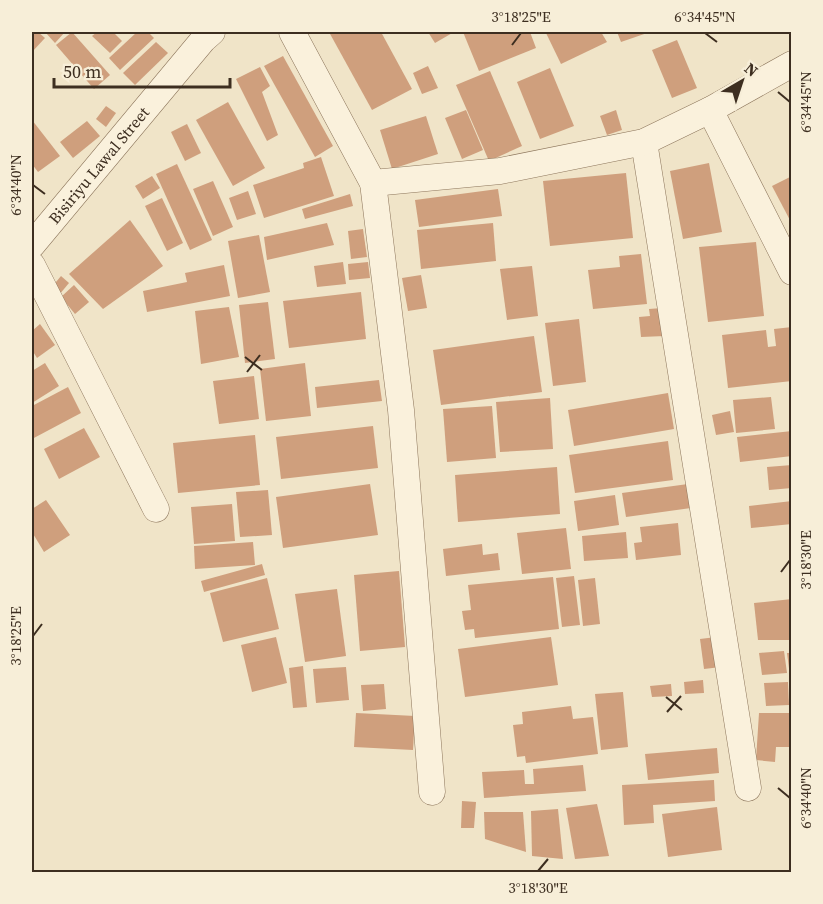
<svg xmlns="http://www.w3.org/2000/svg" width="823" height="904" font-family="'Source Serif 4',serif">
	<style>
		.building { fill: #cf9f7d }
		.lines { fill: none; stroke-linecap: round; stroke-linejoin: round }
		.minor-casing { stroke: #8d765c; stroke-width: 27 }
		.minor { stroke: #faf1dc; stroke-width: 26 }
		.ticks { fill: none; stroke: #3d2e20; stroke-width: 2 }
		.labels { text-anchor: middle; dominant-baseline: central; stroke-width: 5; stroke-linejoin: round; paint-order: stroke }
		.street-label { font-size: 16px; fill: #3d2e20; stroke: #f7eed8 }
		.neatline { fill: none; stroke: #3d2e20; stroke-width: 2 }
		.ticks-label { font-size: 15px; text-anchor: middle; fill: #3d2e20 }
	</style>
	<rect width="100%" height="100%" fill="#f0e4c8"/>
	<g class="building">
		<polygon points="32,32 38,32 45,38 32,52"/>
		<polygon points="45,32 65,32 55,43"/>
		<polygon points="72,32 110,75 94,89 56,45"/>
		<polygon points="97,32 113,32 122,41 110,53 92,36"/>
		<polygon points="137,32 148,32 154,38 120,70 109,58"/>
		<polygon points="329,32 381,32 412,89 372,110"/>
		<polygon points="428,32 454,32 435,43"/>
		<polygon points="463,32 530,32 536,48 479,71"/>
		<polygon points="548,32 601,32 607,42 561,64 546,33"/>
		<polygon points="617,32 650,32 621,42"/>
		<polygon points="677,40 697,88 672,98 652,50"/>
		<polygon points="156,42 168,53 135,85 123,73"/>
		<polygon points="283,56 333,146 315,157 264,66"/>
		<polygon points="428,66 438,88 422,94 413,73"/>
		<polygon points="260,67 270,86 262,92 278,135 267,141 236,79"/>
		<polygon points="550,68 574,126 540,139 517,82"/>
		<polygon points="490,71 522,146 489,161 456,85"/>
		<polygon points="228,102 265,168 233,186 196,120"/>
		<polygon points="106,106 116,113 106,127 96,119"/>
		<polygon points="466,110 483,150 462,159 445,118"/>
		<polygon points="616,110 622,130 607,135 600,116"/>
		<polygon points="426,116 438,154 392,169 380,130"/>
		<polygon points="32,120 60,156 38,172 32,164"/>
		<polygon points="87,121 100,136 73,158 60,142"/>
		<polygon points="187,124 201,153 185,161 171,132"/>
		<polygon points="321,157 334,196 264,218 253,185 304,168 303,163"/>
		<polygon points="709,163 722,232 683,239 670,171"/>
		<polygon points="177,164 212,240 190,250 156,174"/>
		<polygon points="626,173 633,238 550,246 543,181"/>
		<polygon points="152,176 160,188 143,199 135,186"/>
		<polygon points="792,176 792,224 772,186"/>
		<polygon points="213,181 233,227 213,236 193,189"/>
		<polygon points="498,189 502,216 419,227 415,200"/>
		<polygon points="248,191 256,214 237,220 229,198"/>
		<polygon points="350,194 353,206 305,219 302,209"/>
		<polygon points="162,198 183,243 167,251 145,206"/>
		<polygon points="130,220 163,266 103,309 69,274"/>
		<polygon points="327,223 334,245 267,260 264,237"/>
		<polygon points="493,223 496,261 421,269 417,230"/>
		<polygon points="363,229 367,257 351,259 348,231"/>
		<polygon points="259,235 270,292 238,298 228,241"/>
		<polygon points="756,242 764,316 708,322 699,247"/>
		<polygon points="641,254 647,304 593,309 588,270 620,267 619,256"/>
		<polygon points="343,262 346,284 317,287 314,266"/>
		<polygon points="368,262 370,278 349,280 348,264"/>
		<polygon points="224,265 230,296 147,312 143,291 187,282 185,273"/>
		<polygon points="532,266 538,316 507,320 500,269"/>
		<polygon points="421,275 427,308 408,311 402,278"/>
		<polygon points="61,276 69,283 59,295 51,288"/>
		<polygon points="74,285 89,302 75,314 61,297"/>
		<polygon points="361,292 366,339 289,348 283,301"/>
		<polygon points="268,302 275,359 245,363 239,305"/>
		<polygon points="229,307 239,357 201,364 195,311"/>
		<polygon points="662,308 665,336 641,337 639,317 650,316 649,309"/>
		<polygon points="579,319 586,382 553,386 545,323"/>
		<polygon points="40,324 55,345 37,358 32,350 32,331"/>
		<polygon points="792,327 792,381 728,388 722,335 766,330 768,347 776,346 774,329"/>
		<polygon points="534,336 542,392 441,405 433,350"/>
		<polygon points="45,363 59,386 32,403 32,371"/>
		<polygon points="305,363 311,416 266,421 260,369"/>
		<polygon points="254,376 259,419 219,424 213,381"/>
		<polygon points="379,380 382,401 317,408 315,387"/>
		<polygon points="68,387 81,413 32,439 32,406"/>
		<polygon points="668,393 674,429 574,446 568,410"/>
		<polygon points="771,397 775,429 736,433 733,400"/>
		<polygon points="550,398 553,449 500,452 496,402"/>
		<polygon points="492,406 496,458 447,462 443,409"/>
		<polygon points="730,411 734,432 716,435 712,415"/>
		<polygon points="373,426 378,468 281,479 276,437"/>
		<polygon points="84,428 100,457 59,479 44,449"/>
		<polygon points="792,431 792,456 740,462 737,437"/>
		<polygon points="255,435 260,485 178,493 173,443"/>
		<polygon points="668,441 673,480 575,493 569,455"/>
		<polygon points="792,465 792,488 769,490 767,467"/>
		<polygon points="557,467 560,514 458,522 455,475"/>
		<polygon points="370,484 378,535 283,548 276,497"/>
		<polygon points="688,484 691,508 626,517 622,493"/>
		<polygon points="268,490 272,535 240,537 236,492"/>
		<polygon points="615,495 619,525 578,531 574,501"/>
		<polygon points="46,500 70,535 44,552 32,532 32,509"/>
		<polygon points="792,501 792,524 751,528 749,506"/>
		<polygon points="232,504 235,541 194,544 191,507"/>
		<polygon points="678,523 681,555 636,560 634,543 642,542 640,527"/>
		<polygon points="566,528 571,569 522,574 517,533"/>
		<polygon points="626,532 628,558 584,561 582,536"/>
		<polygon points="253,542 255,565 195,569 194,546"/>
		<polygon points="482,544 483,555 498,553 500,570 446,576 443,549"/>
		<polygon points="262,564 265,575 204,592 201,581"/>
		<polygon points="399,571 405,647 360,651 354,575"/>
		<polygon points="574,576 580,625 562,627 556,578"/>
		<polygon points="553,577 559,629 475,638 474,629 465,630 462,611 471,610 468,585"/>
		<polygon points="267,578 279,629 223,642 210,593"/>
		<polygon points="595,578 600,624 583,626 578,580"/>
		<polygon points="337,589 346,656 305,662 295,594"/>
		<polygon points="792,599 792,640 758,640 754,603"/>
		<polygon points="276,637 287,683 252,692 241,645"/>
		<polygon points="551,637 558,685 465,697 458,649"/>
		<polygon points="716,637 721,667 704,669 700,639"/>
		<polygon points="784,651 787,673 762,675 759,653"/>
		<polygon points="787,653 792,653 792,676 790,676"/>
		<polygon points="303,666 307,707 293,708 289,668"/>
		<polygon points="346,667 349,700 316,703 313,669"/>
		<polygon points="703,680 704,693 685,694 684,682"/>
		<polygon points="788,682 789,705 766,706 764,683"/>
		<polygon points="384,684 386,709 363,711 361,685"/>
		<polygon points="671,684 672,696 652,697 650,686"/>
		<polygon points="623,692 628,747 601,750 595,694"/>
		<polygon points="571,706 573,719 593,717 598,754 526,763 525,756 517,757 513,725 523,724 522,712"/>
		<polygon points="356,713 415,716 413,750 354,747"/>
		<polygon points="759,713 792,713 792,747 776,747 775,762 756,760"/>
		<polygon points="717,748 719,773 648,780 645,754"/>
		<polygon points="583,765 586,791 484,798 482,772 524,770 525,784 534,784 533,769"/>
		<polygon points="714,780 715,801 653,805 654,823 624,825 622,785"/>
		<polygon points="462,801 476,802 474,828 461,828"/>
		<polygon points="597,804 609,856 575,859 566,808"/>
		<polygon points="717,807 722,850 668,857 662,814"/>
		<polygon points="558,809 563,859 532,856 531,811"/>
		<polygon points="484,812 523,812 526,852 485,839"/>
	</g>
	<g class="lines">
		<defs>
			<g id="minor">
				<polyline points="292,32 373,183 401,410 432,792"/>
				<polyline points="710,110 792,272"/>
				<polyline points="644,142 748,788"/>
				<polyline points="373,183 500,171 644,142 710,110 792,64"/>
				<path id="s1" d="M32,245L203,40L212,32"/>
				<polyline points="32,265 156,509"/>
			</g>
		</defs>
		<use href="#minor" class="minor-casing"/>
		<use href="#minor" class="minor"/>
	</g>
	<path class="ticks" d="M705,33L717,42M512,45L521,33M778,92L790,102M33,185L45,194M245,357L262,370M247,372L260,355M781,572L790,560M33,636L42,624M666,697L682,710M667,712L681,696M778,788L790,798M538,871L548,859"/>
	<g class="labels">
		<g class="street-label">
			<text stroke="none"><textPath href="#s1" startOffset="104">Bisiriyu Lawal Street</textPath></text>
		</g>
	</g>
	<rect width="823" height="904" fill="none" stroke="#f7eed8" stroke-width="66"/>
	<g transform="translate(742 81) rotate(39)" stroke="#f7eed8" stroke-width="4.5" paint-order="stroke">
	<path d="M0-4.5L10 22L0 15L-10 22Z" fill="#3d2e20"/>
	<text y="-9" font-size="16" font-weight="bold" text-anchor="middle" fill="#3d2e20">N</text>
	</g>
	<path d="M54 78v9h176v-9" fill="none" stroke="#3d2e20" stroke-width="3"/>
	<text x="63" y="78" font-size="18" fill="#3d2e20" stroke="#f7eed8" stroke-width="4.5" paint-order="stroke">50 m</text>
	<rect x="33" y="33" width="757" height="838" class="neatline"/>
	<g class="ticks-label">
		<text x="521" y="22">3°18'25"E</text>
		<text x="705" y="22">6°34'45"N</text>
		<text transform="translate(806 102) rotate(-90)" y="5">6°34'45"N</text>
		<text transform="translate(16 185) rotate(-90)" y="5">6°34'40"N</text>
		<text transform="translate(806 560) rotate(-90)" y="5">3°18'30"E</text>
		<text transform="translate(16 636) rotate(-90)" y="5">3°18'25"E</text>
		<text transform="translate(806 798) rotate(-90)" y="5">6°34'40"N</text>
		<text x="538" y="893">3°18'30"E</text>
	</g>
</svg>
